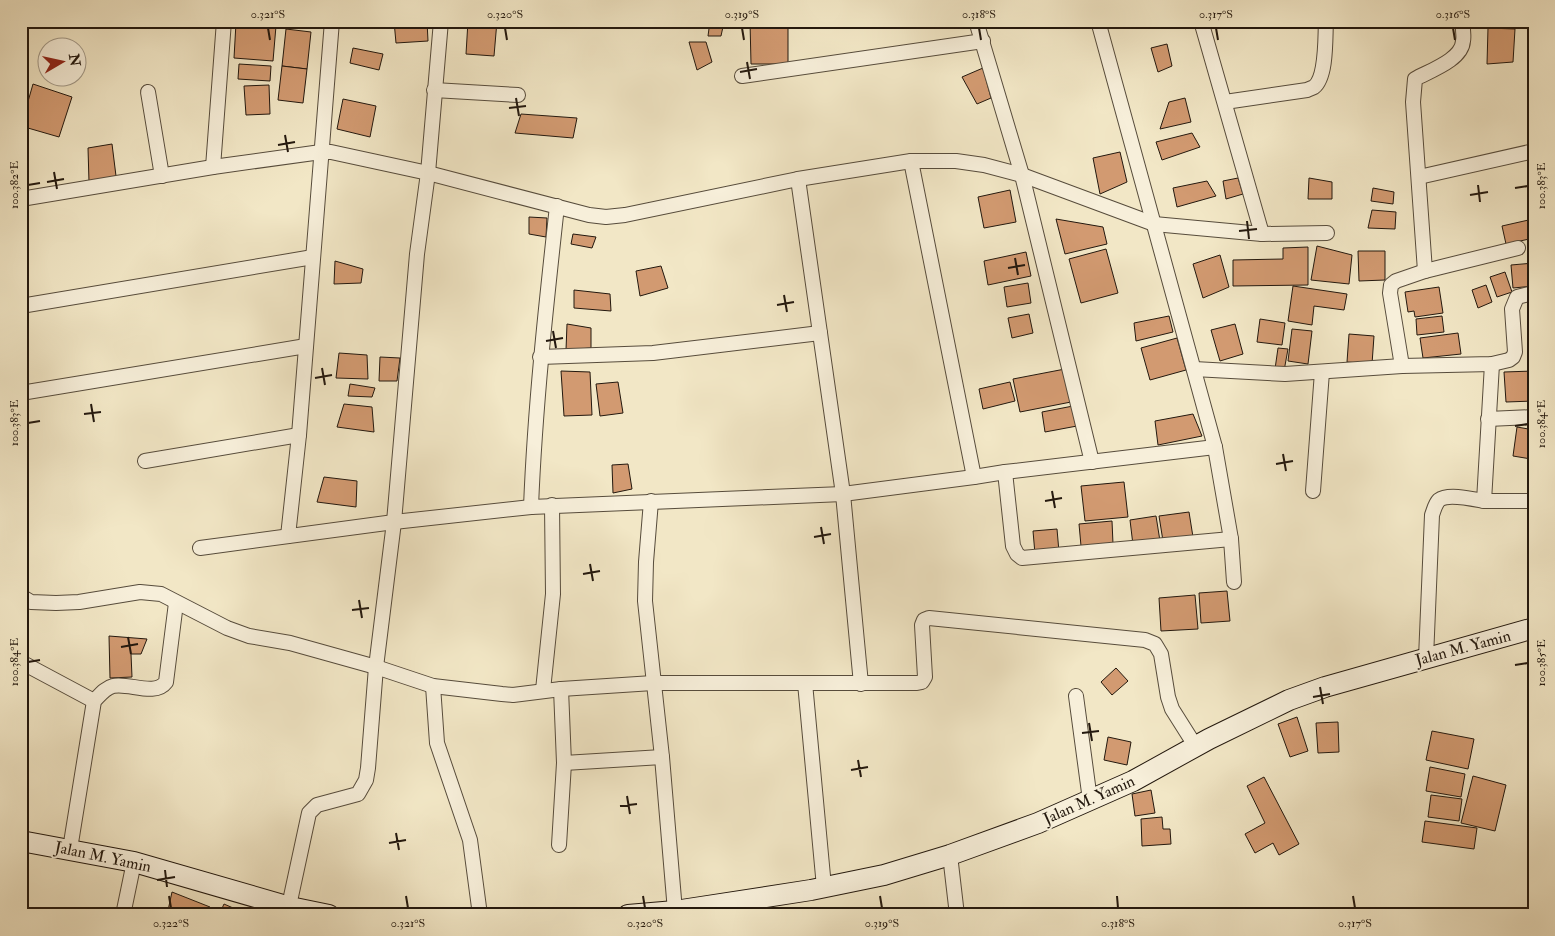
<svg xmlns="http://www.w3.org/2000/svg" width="1555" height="936" font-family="'IM FELL Double Pica',serif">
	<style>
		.building { fill: #d29a71; stroke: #23180e }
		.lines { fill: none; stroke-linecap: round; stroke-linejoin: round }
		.street-casing { stroke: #574c3c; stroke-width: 16 }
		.secondary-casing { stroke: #23180e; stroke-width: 22 }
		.street { stroke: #f7efda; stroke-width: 14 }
		.secondary { stroke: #f7efda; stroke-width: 20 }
		.ticks { fill: none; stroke: #23180e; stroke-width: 2 }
		.labels { text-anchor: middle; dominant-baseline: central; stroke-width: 4; stroke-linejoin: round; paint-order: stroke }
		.street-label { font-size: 16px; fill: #23180e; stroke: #f7efda }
		.neatline { fill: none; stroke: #23180e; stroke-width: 2 }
		.ticks-label { font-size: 12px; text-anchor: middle; fill: #23180e }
	</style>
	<rect width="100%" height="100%" fill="#f2e7c6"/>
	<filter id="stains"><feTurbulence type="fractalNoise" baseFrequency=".004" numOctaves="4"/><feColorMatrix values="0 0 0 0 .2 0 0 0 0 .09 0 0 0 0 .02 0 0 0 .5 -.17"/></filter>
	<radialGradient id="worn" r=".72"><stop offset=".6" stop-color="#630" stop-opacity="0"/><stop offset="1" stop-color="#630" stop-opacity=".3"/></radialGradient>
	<g class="building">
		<polygon points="394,21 427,21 428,41 396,43"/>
		<polygon points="468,21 497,21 494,56 466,54"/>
		<polygon points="629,21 649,21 649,23 629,26"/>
		<polygon points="710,21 724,22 721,36 708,36"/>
		<polygon points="750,21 788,21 788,64 751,64"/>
		<polygon points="236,23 276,26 273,61 234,58"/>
		<polygon points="1488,28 1515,29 1513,62 1487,64"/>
		<polygon points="286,29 311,32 307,69 282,66"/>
		<polygon points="689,42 706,42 712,62 697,70"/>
		<polygon points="1167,44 1172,66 1158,72 1151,48"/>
		<polygon points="353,48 383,54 379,70 350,63"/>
		<polygon points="239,64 271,66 270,81 238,79"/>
		<polygon points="282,66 307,69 303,103 278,100"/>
		<polygon points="983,68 991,98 977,104 962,77"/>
		<polygon points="33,84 72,97 59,137 21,126"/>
		<polygon points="269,85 270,114 246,115 244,86"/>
		<polygon points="1185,98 1191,122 1160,129 1169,102"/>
		<polygon points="343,99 376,106 370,137 337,129"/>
		<polygon points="521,114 577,118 573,138 515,133"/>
		<polygon points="1192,133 1200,147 1162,160 1156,142"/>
		<polygon points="112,144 116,176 89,182 88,148"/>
		<polygon points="1120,152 1127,182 1100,194 1093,158"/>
		<polygon points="1238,178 1243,194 1226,199 1223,181"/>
		<polygon points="1309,178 1332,182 1332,199 1308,199"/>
		<polygon points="1207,181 1216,196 1177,207 1173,188"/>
		<polygon points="1373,188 1394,192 1393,204 1371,201"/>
		<polygon points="1010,190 1016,222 984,228 978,197"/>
		<polygon points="1372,210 1396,212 1395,229 1368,228"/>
		<polygon points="529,217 547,218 546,237 529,234"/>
		<polygon points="1056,219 1103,227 1107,244 1065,254"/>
		<polygon points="1533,219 1534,238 1506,244 1502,226"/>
		<polygon points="573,234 596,237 592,248 571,244"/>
		<polygon points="1317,246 1352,255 1349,284 1311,280"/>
		<polygon points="1308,247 1308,285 1233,286 1233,260 1283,259 1283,248"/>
		<polygon points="1106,249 1118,293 1081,303 1069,259"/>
		<polygon points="1358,251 1385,251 1385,280 1359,281"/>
		<polygon points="1026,252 1031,276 988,285 984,261"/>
		<polygon points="1220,255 1229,287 1203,298 1193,264"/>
		<polygon points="335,261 363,269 361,283 334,284"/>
		<polygon points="1534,263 1534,286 1513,288 1511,265"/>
		<polygon points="661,266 668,288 640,296 636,271"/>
		<polygon points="1505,272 1512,292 1497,297 1490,277"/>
		<polygon points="1028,283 1031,303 1007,307 1004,287"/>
		<polygon points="1486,285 1492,302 1478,308 1472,290"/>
		<polygon points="1293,286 1347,294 1344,310 1314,306 1312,325 1288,321"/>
		<polygon points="1439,287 1443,313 1415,317 1414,311 1408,312 1405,292"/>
		<polygon points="574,290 610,294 611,311 574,308"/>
		<polygon points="1530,307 1534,307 1534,336"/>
		<polygon points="1029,314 1033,333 1012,338 1008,318"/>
		<polygon points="1169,316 1173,332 1136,341 1134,323"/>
		<polygon points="1442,316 1444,332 1417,335 1416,319"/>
		<polygon points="1260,319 1285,323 1282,345 1257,342"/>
		<polygon points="567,324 591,328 591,348 566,350"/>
		<polygon points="1235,324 1243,354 1220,361 1211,330"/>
		<polygon points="1292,329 1312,331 1308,364 1288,361"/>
		<polygon points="1458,333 1461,354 1423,358 1420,338"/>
		<polygon points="1349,334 1374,336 1372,364 1347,362"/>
		<polygon points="1177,338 1186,370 1150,380 1141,348"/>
		<polygon points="1278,348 1288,349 1284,371 1275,369"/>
		<polygon points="339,353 367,355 368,379 336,378"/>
		<polygon points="380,357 400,358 397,381 379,381"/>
		<polygon points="1065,369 1071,402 1020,412 1013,379"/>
		<polygon points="561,371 590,372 592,415 564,416"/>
		<polygon points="1534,371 1534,401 1506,402 1504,372"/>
		<polygon points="618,382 623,413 600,416 596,384"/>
		<polygon points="1010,382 1015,401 983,409 979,389"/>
		<polygon points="350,384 375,388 372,397 348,396"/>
		<polygon points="344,404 372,407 374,432 337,427"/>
		<polygon points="1073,406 1077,426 1045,432 1042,412"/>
		<polygon points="1193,414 1202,436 1158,445 1155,421"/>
		<polygon points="1517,427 1534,430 1531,459 1513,456"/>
		<polygon points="628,464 632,489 613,493 612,465"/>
		<polygon points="324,477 357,481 356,507 317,502"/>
		<polygon points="1124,482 1128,517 1085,521 1081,486"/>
		<polygon points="1189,512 1193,537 1163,541 1159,516"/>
		<polygon points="1156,516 1160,541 1133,545 1130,520"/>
		<polygon points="1112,521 1113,544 1081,546 1079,524"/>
		<polygon points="1057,529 1059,552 1035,554 1033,531"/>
		<polygon points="1227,591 1230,621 1201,623 1199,593"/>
		<polygon points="1195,595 1198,629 1161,631 1159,598"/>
		<polygon points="109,636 147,639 141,654 131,654 132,677 110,678"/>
		<polygon points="1116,668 1128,681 1112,695 1101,682"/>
		<polygon points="1297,717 1308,751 1290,757 1278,724"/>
		<polygon points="1338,722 1339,752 1318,753 1316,723"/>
		<polygon points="1432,731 1474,739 1468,769 1426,760"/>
		<polygon points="1108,737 1131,742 1127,765 1104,760"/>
		<polygon points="1430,767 1465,774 1461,797 1426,791"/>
		<polygon points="1473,776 1506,785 1495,831 1461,823"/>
		<polygon points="1264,777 1299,844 1279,855 1273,843 1255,853 1245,834 1265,823 1247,786"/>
		<polygon points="1151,790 1155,813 1135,816 1132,794"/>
		<polygon points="1431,795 1462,799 1459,821 1428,817"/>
		<polygon points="1162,817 1163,829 1170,829 1171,844 1142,846 1141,819"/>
		<polygon points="1425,821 1477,828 1474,849 1422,842"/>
		<polygon points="172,892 210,907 208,915 167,915"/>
		<polygon points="224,904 249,915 219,915"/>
	</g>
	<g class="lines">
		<defs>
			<g id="street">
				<polyline points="976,21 1022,175 1092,462"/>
				<polyline points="1098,21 1215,447 1231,539 1234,582"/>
				<polyline points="1201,21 1262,234"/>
				<polyline points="742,76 983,41"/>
				<polyline points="434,90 518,95"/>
				<polyline points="148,92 162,176"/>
				<path d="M1225,102L1307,90C1309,89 1312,88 1314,87C1327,77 1325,37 1326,21"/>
				<polyline points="911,161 974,477"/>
				<polyline points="213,167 224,21"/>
				<polyline points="1419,177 1534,151"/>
				<polyline points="798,179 843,494 861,684"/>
				<polyline points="21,199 213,167 321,152 331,152 428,173 589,215 606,217 625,215 798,179 911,161 956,161 984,165 1022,175 1154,224 1262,234 1327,233"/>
				<path d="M1425,271L1413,102L1415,79C1429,71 1462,60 1463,41C1464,37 1463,33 1463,29"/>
				<polyline points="21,306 313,257"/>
				<polyline points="540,357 653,353 820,333"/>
				<polyline points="1492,364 1484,501 1534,501"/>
				<polyline points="1402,366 1390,293 1391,285 1396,281 1425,271 1518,248"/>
				<polyline points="1194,369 1285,374 1402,366 1492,364 1509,360 1513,357 1515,352 1512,309 1517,297 1529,294 1534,294"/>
				<polyline points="21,393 306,346"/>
				<polyline points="1488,419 1534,417"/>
				<polyline points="145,461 299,435"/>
				<polyline points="1005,472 1013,546 1017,554 1022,558 1231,539"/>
				<polyline points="1313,491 1322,372"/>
				<polyline points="651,501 646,562 645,601 662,757 675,911"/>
				<path d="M531,507C535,406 546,306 557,206"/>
				<polyline points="288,536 299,435 332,21"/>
				<polyline points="200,548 394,522 531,507 843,494 974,477 1005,472 1215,447"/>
				<polyline points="21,596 31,602 56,603 79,602 140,592 161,594 227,628 249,636 290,643 376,667 433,686 502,694 513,695 561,689 653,683 917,683 922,682 925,677 922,625 924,620 929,618 1145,640 1155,644 1161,654 1168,697 1172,709 1196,747"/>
				<path d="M1426,658L1432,515C1434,510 1435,504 1439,500C1448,493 1473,499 1484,501"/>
				<polyline points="21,662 94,701"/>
				<polyline points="805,683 824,887"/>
				<polyline points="433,686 437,743 470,840 480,915"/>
				<polyline points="543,690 553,594 552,505"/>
				<polyline points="1076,696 1090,800"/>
				<polyline points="564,763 662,757"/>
				<polyline points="559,845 564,763 561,689"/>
				<path d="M70,849L94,701C100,695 105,688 113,686C128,682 155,697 166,682L176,603"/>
				<polyline points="950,855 957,915"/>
				<polyline points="123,915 134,862"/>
				<polyline points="287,915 309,813 317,805 358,794 366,780 368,768 376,667 394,522 417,254 428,173 441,21"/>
			</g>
			<g id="secondary">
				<polyline points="21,841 134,862 290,907 329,915"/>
				<polyline points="628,915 675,911 811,890 884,875 950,855 1038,823 1133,781 1209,739 1289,700 1325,687 1534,628"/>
			</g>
		</defs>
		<use href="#street" class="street-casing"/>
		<use href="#secondary" class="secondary-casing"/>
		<use href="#street" class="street"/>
		<use href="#secondary" class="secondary"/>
	</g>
	<path class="ticks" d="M268,28L270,40M505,28L507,40M742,28L744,40M979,28L981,40M1216,28L1218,40M1453,28L1455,40M747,62L750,79M740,72L757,69M516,98L519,116M509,108L526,106M285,135L288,152M278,145L295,142M54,172L57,189M47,182L64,179M28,185L40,183M1478,185L1480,202M1515,188L1528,186M1470,195L1488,192M1247,221L1249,239M1239,231L1257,229M1015,258L1018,275M1008,268L1025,265M784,295L787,312M777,305L794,302M553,331L556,348M546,341L563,338M322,368L325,385M315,378L332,375M91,404L94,422M84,414L101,412M28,423L40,421M1515,426L1528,424M1283,454L1286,471M1276,464L1293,461M1052,491L1055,508M1045,501L1062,498M821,527L824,544M814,537L831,534M590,564L593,581M583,574L600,571M359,600L362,618M352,610L369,608M128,637L131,654M121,647L138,644M28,662L40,660M1515,665L1528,663M1320,687L1323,704M1313,697L1330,694M1089,723L1092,741M1082,733L1099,731M858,760L861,777M851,770L868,767M627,796L630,814M620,806L637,804M396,833L399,850M389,843L406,840M165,870L167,887M157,880L175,877M169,896L171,908M406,896L408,908M643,896L645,908M880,896L882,908M1117,896L1118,908M1353,896L1355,908"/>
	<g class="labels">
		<g class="street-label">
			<text transform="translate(1463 648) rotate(-15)">Jalan M. Yamin</text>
			<text transform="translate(1089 800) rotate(-24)">Jalan M. Yamin</text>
			<text transform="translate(103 857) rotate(12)">Jalan M. Yamin</text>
		</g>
	</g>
	<rect width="1555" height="936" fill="none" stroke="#f2e7c6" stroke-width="55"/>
	<g transform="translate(62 62) rotate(81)"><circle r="24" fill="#f7efda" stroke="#a29988"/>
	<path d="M0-4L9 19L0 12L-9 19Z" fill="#8f2418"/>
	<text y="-8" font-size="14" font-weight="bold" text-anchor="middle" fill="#23180e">N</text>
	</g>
	<rect x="28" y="28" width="1500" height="880" class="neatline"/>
	<g class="ticks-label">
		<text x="268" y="18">0.321°S</text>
		<text x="505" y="18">0.320°S</text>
		<text x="742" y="18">0.319°S</text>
		<text x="979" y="18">0.318°S</text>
		<text x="1216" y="18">0.317°S</text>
		<text x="1453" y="18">0.316°S</text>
		<text transform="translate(14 185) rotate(-90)" y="4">100.382°E</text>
		<text transform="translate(1541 186) rotate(-90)" y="4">100.383°E</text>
		<text transform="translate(14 423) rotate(-90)" y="4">100.383°E</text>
		<text transform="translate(1541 424) rotate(-90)" y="4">100.384°E</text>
		<text transform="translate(14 662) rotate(-90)" y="4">100.384°E</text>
		<text transform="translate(1541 663) rotate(-90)" y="4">100.385°E</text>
		<text x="171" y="927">0.322°S</text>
		<text x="408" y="927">0.321°S</text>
		<text x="645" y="927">0.320°S</text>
		<text x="882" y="927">0.319°S</text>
		<text x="1118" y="927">0.318°S</text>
		<text x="1355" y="927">0.317°S</text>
	</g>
	<rect width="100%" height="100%" filter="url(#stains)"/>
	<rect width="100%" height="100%" fill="url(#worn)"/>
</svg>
